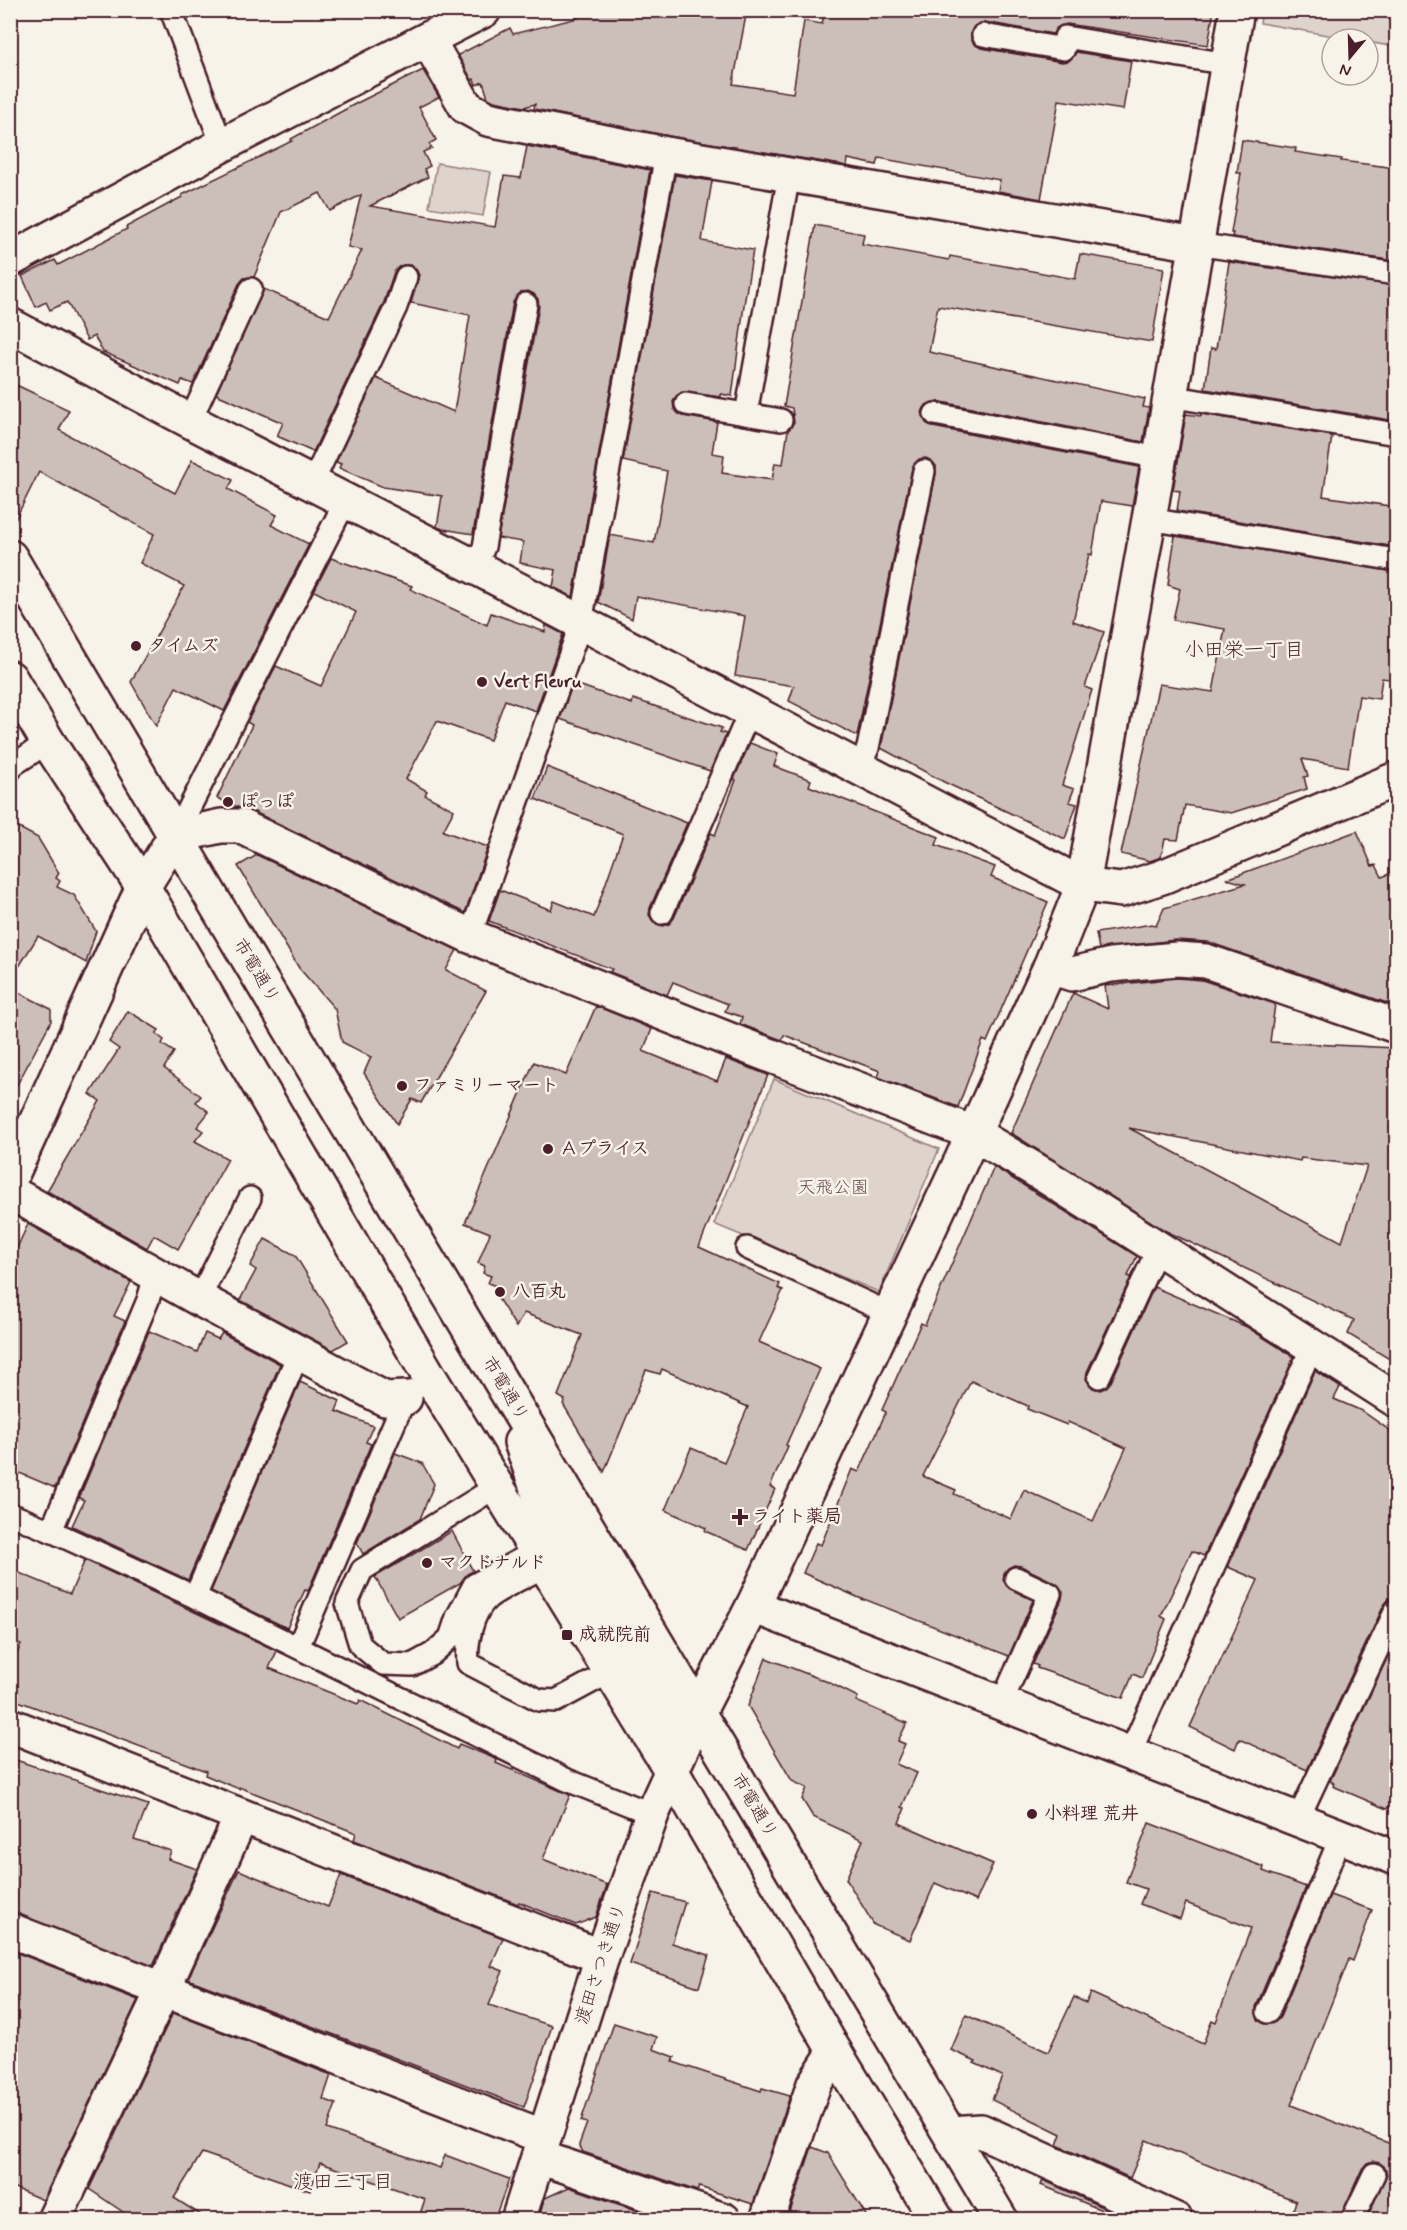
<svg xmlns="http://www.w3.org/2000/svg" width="1407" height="2230" font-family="Mynerve,'Klee One',sans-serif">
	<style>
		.green { fill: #ded4cc; stroke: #947a7c; stroke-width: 1.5 }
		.building { fill: #ccbfb9; stroke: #4a1f2b; stroke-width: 1.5; fill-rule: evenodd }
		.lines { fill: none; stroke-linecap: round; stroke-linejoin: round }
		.lane-casing { stroke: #4a1f2b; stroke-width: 26 }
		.street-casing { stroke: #4a1f2b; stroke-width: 38 }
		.secondary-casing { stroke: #4a1f2b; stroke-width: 38 }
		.lane { stroke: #f7f3e8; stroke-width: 21 }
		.street { stroke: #f7f3e8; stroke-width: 33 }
		.secondary { stroke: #f7f3e8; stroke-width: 33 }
		.poi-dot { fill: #4a1f2b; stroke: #f7f3e8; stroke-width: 2 }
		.labels { text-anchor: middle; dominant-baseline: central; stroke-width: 5; stroke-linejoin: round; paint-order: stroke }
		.poi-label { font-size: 18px; font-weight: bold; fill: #4a1f2b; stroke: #f7f3e8; text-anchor: start }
		.street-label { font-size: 18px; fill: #4a1f2b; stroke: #f7f3e8 }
		.park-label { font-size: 18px; fill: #6f4c53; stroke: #f7f3e8 }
		.neighbourhood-label { font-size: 20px; fill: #4a1f2b; stroke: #f7f3e8 }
	</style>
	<rect width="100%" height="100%" fill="#f7f3e8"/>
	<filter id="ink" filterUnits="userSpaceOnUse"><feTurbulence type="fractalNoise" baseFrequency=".0167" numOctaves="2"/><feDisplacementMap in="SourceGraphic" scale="12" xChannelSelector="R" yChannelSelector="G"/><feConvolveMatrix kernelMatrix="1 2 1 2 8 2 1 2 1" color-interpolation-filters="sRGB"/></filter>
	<g filter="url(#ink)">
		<g class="green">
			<polygon points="1262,11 1396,11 1396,47 1368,42 1368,39 1350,39 1260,23"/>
			<polygon points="437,163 491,172 483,216 429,207"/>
			<polygon points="774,1079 939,1149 879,1292 714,1224"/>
		</g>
		<g class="building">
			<polygon points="578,10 747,10 733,84 793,93 804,21 822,24 825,10 1214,10 1208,45 1067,24 1060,26 1053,34 985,22 974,26 971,32 971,39 974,44 981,48 1062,62 1069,61 1076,52 1131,61 1123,110 1059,100 1041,199 998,191 1000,180 879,158 877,165 848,159 847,166 669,136 534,109 535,104 524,107 494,101 488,98 483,82 476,85 474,79 472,80 458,55 510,28 513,34 578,18"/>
			<polygon points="423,70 439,97 419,107 436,140 429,144 432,148 423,152 430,166 424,169 428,177 370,206 495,227 504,176 521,178 527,146 650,170 573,597 553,587 556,570 520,563 523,542 498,538 539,306 538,299 534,294 528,291 521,292 513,302 473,534 443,529 437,527 442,496 383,487 339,468 341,464 336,462 376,378 454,412 470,315 411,303 419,275 416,269 411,265 403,265 394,272 384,302 313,452 277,436 283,423 216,394 264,289 329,317 362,250 348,247 361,195 330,211 320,193 281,212 254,277 244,278 239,284 193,384 182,380 180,385 103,352 94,336 87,340 67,302 50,310 46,302 36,307 22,276 55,260 58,265 127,229 126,227 182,197 182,195 292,141 291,139 357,103"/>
			<polygon points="1242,140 1296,148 1295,152 1342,159 1341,161 1396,168 1396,261 1232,237 1233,233 1231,233 1241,173 1237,173"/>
			<polygon points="675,175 712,181 702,241 753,250 744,305 732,396 721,394 721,397 682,392 676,396 673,402 674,409 683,416 717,422 712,453 724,455 722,473 772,480 775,463 783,464 788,430 794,422 792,408 784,406 815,225 864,234 862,244 949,260 950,256 1075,279 1080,254 1164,268 1152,342 938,306 929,352 1145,399 1143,407 1149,408 1143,442 937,401 926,405 922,412 926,423 933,427 1139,467 1132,506 1101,501 1092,555 1089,554 1073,621 1104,632 1085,687 1092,690 1062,785 1074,789 1069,802 1077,804 1065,839 944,782 881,748 936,474 936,466 932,461 926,458 919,459 912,468 857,736 789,701 794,686 735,676 745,616 636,596 632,619 598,602 610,535 654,543 667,471 623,461"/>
			<polygon points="1229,262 1396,286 1396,421 1205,389 1211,348 1216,349"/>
			<polygon points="10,382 69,410 59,430 175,493 192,460 233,480 228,489 277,515 271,525 309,544 224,711 176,687 156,726 131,682 184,586 140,563 154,534 39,472 10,530"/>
			<polygon points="1186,414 1201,416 1201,414 1332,436 1323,496 1396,507 1396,547 1177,511 1180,491 1173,490"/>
			<polygon points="1175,536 1396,572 1396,680 1382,678 1379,699 1359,696 1348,767 1302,759 1308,776 1304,777 1307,789 1231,813 1185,805 1178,840 1165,839 1161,857 1150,861 1121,854 1159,684 1213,692 1225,629 1173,620 1180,589 1168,585"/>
			<polygon points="331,558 412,586 410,589 487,625 491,613 545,632 546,625 563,634 536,711 505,700 490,740 437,721 406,779 427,791 425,795 454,810 443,831 488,847 465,913 248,809 237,807 217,798 252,725 247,722 276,666 321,686 356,612 314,591"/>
			<polygon points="573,683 632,704 633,699 722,728 720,732 726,734 710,771 560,719"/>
			<polygon points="750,743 778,754 774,766 811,780 809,786 939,837 936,845 995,867 991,877 1048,902 987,1042 983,1040 958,1107 878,1077 880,1071 784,1035 782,1040 740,1024 742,1017 725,1011 728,1004 673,982 667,995 610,972 612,969 489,921 500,890 551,910 554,901 594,917 623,834 535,799 547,767 687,823 650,908 649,915 656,924 663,926 669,924 674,918 711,833 715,835 736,780 734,779"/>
			<polygon points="10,823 38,838 59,873 56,878 60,881 57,887 74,895 96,931 86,963 38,936 10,981"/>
			<polygon points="1357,831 1372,866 1376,865 1382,877 1396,871 1396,1006 1208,942 1175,940 1099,949 1096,933 1152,924 1156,926 1164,908 1245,884 1227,879"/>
			<polygon points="257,855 457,950 446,970 486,991 421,1103 412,1099 397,1124 364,1073 371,1057 342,1042 335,1009 299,968 238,866"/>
			<path d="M1177,978L1202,980L1275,1004L1270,1042L1396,1048V1363L1348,1334L1354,1320L1164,1230L1011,1133L1073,993L1108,1009L1105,986ZM1129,1128L1300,1161L1301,1158L1367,1166L1342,1242Z"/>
			<polygon points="10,988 51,1009 51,1021 10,1098"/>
			<polygon points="596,1006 652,1029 643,1051 717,1081 726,1059 768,1075 699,1247 780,1284 778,1288 783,1290 759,1342 820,1369 786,1445 788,1446 770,1487 775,1489 748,1550 705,1531 706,1528 665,1510 691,1448 724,1462 748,1407 662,1369 660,1374 646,1370 604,1472 563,1404 565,1400 558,1396 582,1335 524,1313 516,1327 494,1292 496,1286 488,1283 491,1276 483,1273 485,1266 478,1263 490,1233 465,1223 534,1062 566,1075"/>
			<polygon points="128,1011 159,1030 156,1034 164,1040 162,1044 174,1052 164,1068 201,1096 196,1102 209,1112 197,1127 203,1131 195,1141 228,1159 178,1249 154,1235 147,1248 47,1191 100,1101 90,1094 119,1049 109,1042"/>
			<path d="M994,1167L1137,1256L1128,1276L1131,1277L1087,1372L1086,1379L1093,1388L1101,1390L1111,1382L1154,1287L1247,1327L1294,1357L1204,1556L1192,1551L1161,1616L1166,1619L1142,1678L1133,1674L1123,1698L1037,1668L1038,1666L1033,1664L1062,1599L1063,1592L1056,1583L1021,1566L1014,1565L1008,1568L1004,1573L1003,1580L1010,1589L1033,1600L1009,1656L864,1599V1600L803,1573L816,1543L821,1545L852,1469L859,1472L886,1412L882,1410L921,1323L925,1325ZM971,1381L1028,1406L1027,1409L1067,1425L1068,1422L1126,1448L1093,1521L1024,1490L1011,1519L954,1494L956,1490L923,1476Z"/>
			<polygon points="28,1224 131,1282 114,1316 125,1321 55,1488 10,1469 10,1263"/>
			<polygon points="265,1239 295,1255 348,1341 333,1350 240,1300 256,1270 250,1266"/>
			<polygon points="149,1331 197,1352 205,1333 218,1339 222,1333 280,1364 188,1580 72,1526 84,1500 79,1498"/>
			<polygon points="1315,1371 1340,1387 1334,1399 1362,1411 1396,1435 1396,1598 1389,1599 1384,1605 1307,1770 1239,1739 1235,1749 1190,1727 1258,1580 1228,1567"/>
			<polygon points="300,1382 340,1401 336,1411 373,1426 366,1442 371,1444 308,1591 305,1590 287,1628 211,1591"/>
			<polygon points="395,1453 422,1463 434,1484 420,1519 363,1554 357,1543"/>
			<polygon points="452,1531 473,1571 467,1574 460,1583 398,1618 375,1577"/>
			<polygon points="85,1560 277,1651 269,1668 358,1704 360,1700 457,1749 459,1744 491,1757 497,1760 496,1763 570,1795 543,1859 607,1885 596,1917 576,1925 519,1902 518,1904 354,1840 356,1833 239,1787 239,1789 205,1775 206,1771 10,1698 10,1671 21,1644 10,1641 10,1569 70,1594"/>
			<polygon points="1396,1639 1396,1810 1388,1807 1387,1809 1333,1786 1334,1783 1330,1781"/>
			<polygon points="766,1658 828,1682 858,1697 856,1701 907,1723 898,1741 905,1744 896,1764 917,1773 902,1807 905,1808 899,1823 993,1864 976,1901 935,1883 910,1940 874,1925 846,1879 863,1840 813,1817 802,1799 807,1788 792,1781 748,1706"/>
			<polygon points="10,1758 148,1805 134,1839 171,1851 168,1859 197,1869 153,1966 10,1912"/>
			<polygon points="1149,1823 1264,1867 1263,1871 1306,1887 1256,2007 1258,2019 1264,2024 1275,2022 1280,2017 1330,1895 1372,1910 1353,1961 1349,1959 1291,2105 1396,2146 1396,2220 1366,2220 1387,2174 1384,2166 1374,2161 1367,2163 1362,2169 1339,2220 1290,2220 1296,2201 1146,2140 1130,2178 1057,2145 1061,2134 992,2100 1002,2076 974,2063 976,2061 951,2050 966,2015 1048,2052 1074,1997 1086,2003 1091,1993 1203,2044 1212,2020 1216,2022 1251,1928 1186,1903 1180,1919 1140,1904 1146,1889 1126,1882"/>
			<polygon points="239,1870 328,1907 341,1875 503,1938 491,1966 503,1971 489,2005 552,2026 524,2107 188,1979"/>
			<polygon points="653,1893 685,1902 672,1943 709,1955 699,1987 630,1964"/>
			<polygon points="10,1950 138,2000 43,2200 10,2186"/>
			<polygon points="173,2013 331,2075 323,2099 336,2104 327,2129 440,2168 445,2155 509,2179 494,2220 418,2220 425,2199 320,2163 310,2191 202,2153 174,2198 209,2220 135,2220 89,2189"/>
			<polygon points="614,2023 657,2037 653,2049 675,2057 673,2062 761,2091 762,2088 790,2096 753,2204 699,2187 697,2191 583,2152 579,2145 587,2123 581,2121"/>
			<polygon points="812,2147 828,2153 869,2220 804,2220 789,2215"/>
			<polygon points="1043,2180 1115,2213 1114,2215 1041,2185"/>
			<polygon points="569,2187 650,2215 648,2220 538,2220 545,2198"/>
		</g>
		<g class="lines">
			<defs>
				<g id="lane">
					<polyline points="171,10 222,145"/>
					<polyline points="983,35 1064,49 1065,37 1228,64"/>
					<polyline points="1196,244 1396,274"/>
					<polyline points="1169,396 1396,434"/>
					<polyline points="686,404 781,420"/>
					<polyline points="746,414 789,175"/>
					<polyline points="935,414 1160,458"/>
					<polyline points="190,421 251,289"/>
					<polyline points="312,484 396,307 406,277"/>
					<polyline points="1149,519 1396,560"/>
					<polyline points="475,567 484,547 526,304"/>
					<polyline points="859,768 868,748 924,471"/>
					<polyline points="10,770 13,765 48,742"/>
					<polyline points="175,836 345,502"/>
					<polyline points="662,913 750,711"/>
					<polyline points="470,936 581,623 666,154"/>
					<polyline points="747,1248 889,1313"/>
					<polyline points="199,1299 250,1198"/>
					<polyline points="1099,1377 1158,1248"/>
					<polyline points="496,1487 362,1570 347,1603 360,1645 383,1664 412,1665 432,1654 450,1638 457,1617 474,1585 536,1551"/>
					<polyline points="10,1514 51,1531 195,1597 567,1780 652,1814"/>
					<polyline points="51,1531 148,1300 156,1273"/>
					<path d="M545,1566C529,1575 502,1587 488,1598C472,1612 466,1643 468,1663L539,1700L556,1701L610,1672"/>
					<polyline points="195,1597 299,1352"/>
					<polyline points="298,1647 403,1403 413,1391"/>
					<polyline points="1001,1704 1050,1594 1016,1578"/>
					<polyline points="1130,1753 1312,1347"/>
					<polyline points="1298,1819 1396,1610"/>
					<polyline points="1268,2012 1341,1836"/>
					<polyline points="1352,2220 1374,2174"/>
				</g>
				<g id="street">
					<polyline points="428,40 466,107 488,119 666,154 1196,244"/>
					<polyline points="10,325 190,421 475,567 1083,885 1121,890 1162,877 1396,779"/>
					<polyline points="1083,885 1149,519 1237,10"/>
					<polyline points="1050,967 1072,974 1111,965 1177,959 1206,961 1396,1026"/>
					<polyline points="10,1179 143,887 175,836 221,826 240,826 470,936 740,1044 973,1133 1047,1177 1396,1400"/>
					<polyline points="10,1192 199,1299 385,1399 405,1398"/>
					<polyline points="10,1725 602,1957"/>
					<polyline points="10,1930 544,2137"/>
					<polyline points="951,2133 981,2131 1176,2220"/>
					<polyline points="539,2157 724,2220"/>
					<polyline points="54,2220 163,1990 241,1817"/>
					<polyline points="767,2220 814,2084 835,2052"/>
				</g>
				<g id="secondary">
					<polyline points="10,260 222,145 484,10"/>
					<polyline points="10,557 234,935 1001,2220"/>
					<polyline points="10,678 48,742 143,887 429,1376 671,1770 835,2052 937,2220"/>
					<polyline points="521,1442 542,1503 670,1720 671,1762"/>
					<polyline points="753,1606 1396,1858"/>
					<polyline points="518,2220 602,1957 652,1814 698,1713 753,1606 961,1161 1050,967 1083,885"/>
				</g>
			</defs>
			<use href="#lane" class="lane-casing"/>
			<use href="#street" class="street-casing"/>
			<use href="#secondary" class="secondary-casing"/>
			<use href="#lane" class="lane"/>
			<use href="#street" class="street"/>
			<use href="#secondary" class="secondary"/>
		</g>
	</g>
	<g class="poi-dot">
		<circle cx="136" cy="646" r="6"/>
		<circle cx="482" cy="682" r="6"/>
		<circle cx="228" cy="802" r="6"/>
		<circle cx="402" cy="1086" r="6"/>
		<circle cx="548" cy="1149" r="6"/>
		<circle cx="500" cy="1292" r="6"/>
		<path d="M737 1508h6v6h6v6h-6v6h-6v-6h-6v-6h6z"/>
		<circle cx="427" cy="1563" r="6"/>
		<rect x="561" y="1629" width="12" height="12" rx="3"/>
		<circle cx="1032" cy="1814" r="6"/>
	</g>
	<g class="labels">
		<g class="poi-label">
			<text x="148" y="646">タイムズ</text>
			<text x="494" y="682">Vert Fleuru</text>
			<text x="240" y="802">ぽっぽ</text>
			<text x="414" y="1086">ファミリーマート</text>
			<text x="560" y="1149">Ａプライス</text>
			<text x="512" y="1292">八百丸</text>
			<text x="752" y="1517">ライト薬局</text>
			<text x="439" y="1563">マクドナルド</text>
			<text x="579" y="1635">成就院前</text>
			<text x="1044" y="1814">小料理 荒井</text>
		</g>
		<g class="street-label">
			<text transform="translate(256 971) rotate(59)">市電通り</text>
			<text transform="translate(505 1389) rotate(59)">市電通り</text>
			<text transform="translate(754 1806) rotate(59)">市電通り</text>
			<text transform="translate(601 1964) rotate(-72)">渡田さつき通り</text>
		</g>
		<g class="park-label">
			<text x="833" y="1188">天飛公園</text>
		</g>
		<g class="neighbourhood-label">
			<text x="1244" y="650">小田栄一丁目</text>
			<text x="343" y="2182">渡田三丁目</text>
		</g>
	</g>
	<rect width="1407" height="2230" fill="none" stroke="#f7f3e8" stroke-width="36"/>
	<rect x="18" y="18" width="1371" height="2194" fill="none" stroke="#4a1f2b" stroke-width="2" filter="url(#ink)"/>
	<g transform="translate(1350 57) rotate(199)"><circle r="28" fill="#f7f3e8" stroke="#b29e9c" stroke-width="1.5"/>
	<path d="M0-4.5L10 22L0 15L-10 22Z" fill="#4a1f2b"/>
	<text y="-9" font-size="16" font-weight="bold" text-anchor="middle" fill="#4a1f2b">N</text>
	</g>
</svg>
